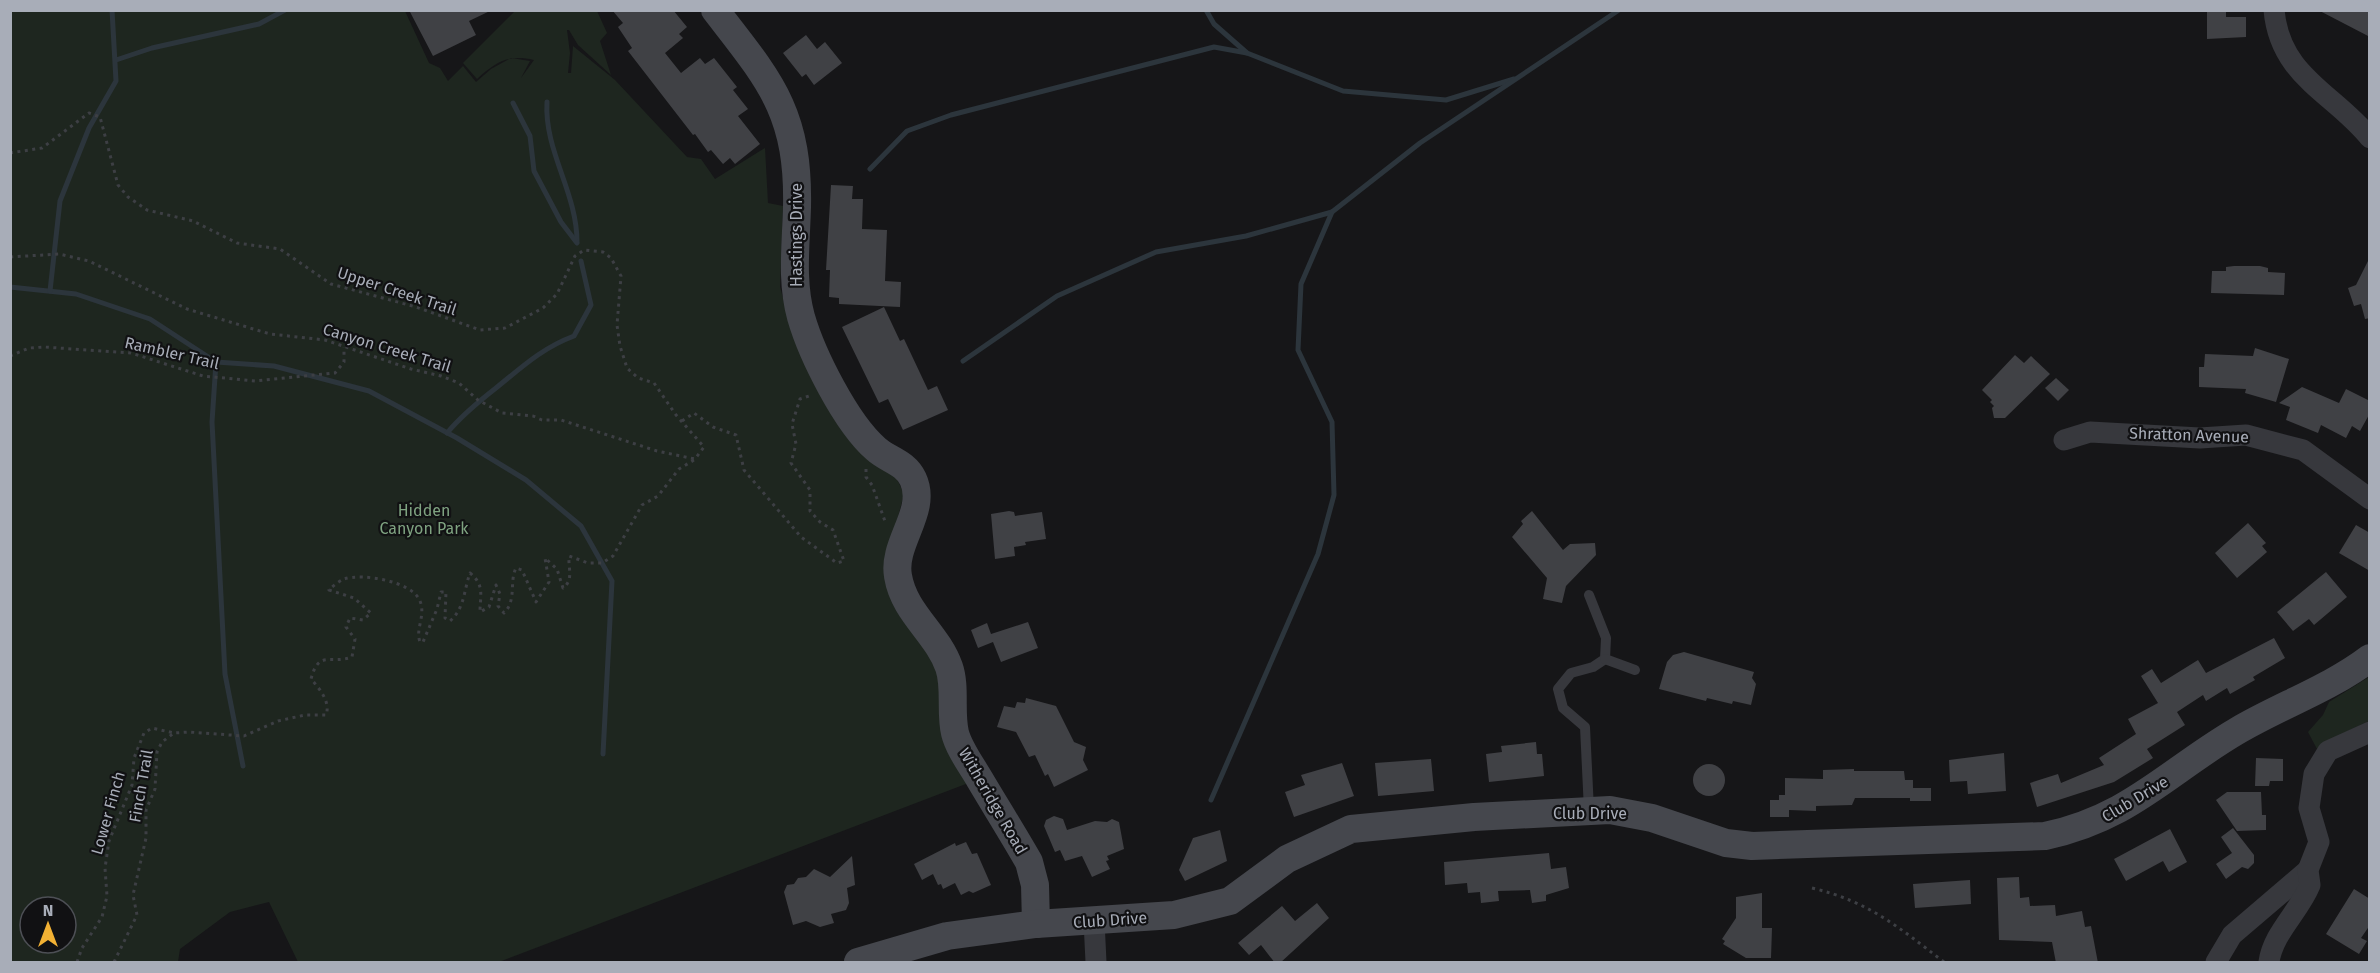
<svg xmlns="http://www.w3.org/2000/svg" width="2380" height="973" font-family="'Fira Sans',sans-serif">
	<style>
		.green { fill: #1e261f; fill-rule: evenodd }
		.lines { fill: none; stroke-linecap: round; stroke-linejoin: round }
		.stream { stroke: #2c353c; stroke-width: 5 }
		.building { fill: #404145 }
		.path { stroke: #3d3f44; stroke-width: 3; stroke-dasharray: 3 4.5; stroke-linecap: butt }
		.lane { stroke: #37383d; stroke-width: 10 }
		.street { stroke: #37383d; stroke-width: 21 }
		.secondary { stroke: #45474d; stroke-width: 28 }
		.labels { text-anchor: middle; dominant-baseline: central; stroke-width: 4.5; stroke-linejoin: round; paint-order: stroke }
		.street-label { font-size: 16px; fill: #a8adb8; stroke: #111113 }
		.park-label { font-size: 16px; fill: #7fa381; stroke: #111113 }
	</style>
	<rect width="100%" height="100%" fill="#161618"/>
	<g class="green">
		<path d="M10,11H405L429,63L440,68L448,81L463,66L476,82L491,69L511,58L530,61L521,78L534,60C508,54 496,62 477,79L463,63L515,11H597L607,33L600,41L611,75L578,45L569,30H567L570,53L568,73H571L573,46L615,80L687,157L701,159L715,179L765,148L768,203L783,206L780,287L791,328L896,477L904,494L890,547L932,652L971,782L499,962H298L269,902L230,912L180,949L178,962H11ZM30,907H66V943H30Z"/>
		<polygon points="2369,677 2369,721 2329,740 2317,749 2308,732 2323,715 2329,702"/>
	</g>
	<g class="lines">
		<g class="stream">
			<polyline points="1206,10 1214,24 1247,53 1343,91 1446,100 1514,79"/>
			<polyline points="116,60 152,48 259,24 285,10"/>
			<path d="M547,102C544,151 577,192 577,242"/>
			<polyline points="513,103 530,136 534,171 561,222 577,243"/>
			<polyline points="870,169 907,131 951,115 1214,47 1247,53"/>
			<polyline points="10,287 76,294 150,319 216,362 274,366 369,391 457,438 526,480 581,526 612,581 603,754"/>
			<polyline points="50,291 60,201 89,128 116,81 112,10"/>
			<polyline points="963,361 1057,296 1156,252 1246,236 1332,212"/>
			<polyline points="216,362 212,422 225,674 243,766"/>
			<path d="M447,433C462,415 478,402 496,388C522,367 542,348 574,336L591,305L581,261"/>
			<polyline points="1211,800 1318,554 1334,495 1332,422 1298,350 1301,284 1332,212 1420,143 1619,10"/>
		</g>
	</g>
	<g class="building">
		<polygon points="409,10 492,10 469,21 476,35 433,56"/>
		<polygon points="612,10 673,10 687,27 679,34 683,38 665,53 681,73 700,58 705,64 714,58 737,87 733,90 748,109 738,116 760,144 735,164 730,158 723,164 711,150 708,152 695,134 693,135 628,51 632,48 618,27 623,23"/>
		<polygon points="2207,10 2226,10 2226,17 2246,17 2246,37 2207,39"/>
		<polygon points="2318,10 2370,10 2370,37"/>
		<polygon points="806,35 817,49 825,42 842,63 814,85 806,74 802,77 783,53"/>
		<polygon points="831,185 853,186 852,199 863,199 862,229 887,230 885,281 901,282 900,307 839,304 839,298 829,297 830,270 826,270"/>
		<polygon points="2370,257 2370,318 2365,319 2361,304 2354,306 2348,288 2356,285"/>
		<polygon points="2234,266 2260,266 2268,268 2268,272 2285,273 2284,295 2211,293 2212,271 2226,271 2226,267"/>
		<polygon points="884,307 900,341 904,339 928,390 937,386 948,410 903,430 888,399 879,403 842,327"/>
		<polygon points="2255,348 2289,359 2276,402 2245,393 2246,389 2199,387 2199,367 2204,367 2205,354 2253,356"/>
		<polygon points="2015,355 2024,363 2031,356 2050,374 2005,418 1994,418 1992,408 1994,406 1990,402 1992,400 1982,390"/>
		<polygon points="2056,378 2069,390 2058,401 2045,388"/>
		<polygon points="2302,387 2339,403 2346,389 2370,401 2370,413 2360,431 2352,426 2346,438 2321,425 2318,433 2286,420 2290,407 2279,403"/>
		<polygon points="1009,511 1014,512 1015,516 1042,512 1046,539 1025,542 1026,545 1014,547 1015,556 995,559 991,514"/>
		<polygon points="1532,511 1563,550 1570,544 1595,543 1596,555 1566,586 1562,603 1543,599 1547,578 1512,537 1523,524 1521,521"/>
		<polygon points="2248,523 2266,543 2262,546 2267,552 2237,578 2215,553"/>
		<polygon points="2356,525 2370,533 2370,571 2339,553"/>
		<polygon points="2326,572 2347,597 2314,625 2309,619 2293,631 2277,612"/>
		<polygon points="1028,622 1038,648 1001,662 993,642 978,648 971,630 987,623 991,634"/>
		<polygon points="2274,638 2285,658 2253,677 2255,680 2230,694 2227,688 2206,701 2203,695 2177,712 2185,725 2147,749 2153,758 2114,782 2037,807 2030,783 2058,774 2061,783 2104,765 2099,758 2136,734 2128,719 2158,703 2141,676 2152,669 2161,683 2198,660 2206,673"/>
		<polygon points="1684,652 1754,672 1752,678 1756,684 1751,705 1733,701 1732,704 1707,698 1706,701 1659,689 1667,662 1673,655"/>
		<polygon points="1026,698 1056,706 1074,742 1086,747 1083,760 1088,770 1054,787 1048,774 1045,776 1035,755 1029,757 1016,732 997,727 1004,706 1015,708 1017,702 1025,703"/>
		<polygon points="1536,742 1537,754 1542,754 1544,776 1489,782 1486,754 1502,752 1501,746"/>
		<polygon points="2004,753 2006,791 1968,794 1967,781 1950,782 1949,760"/>
		<polygon points="2256,758 2283,759 2283,781 2270,781 2269,786 2255,786"/>
		<polygon points="1431,759 1434,791 1378,796 1375,763"/>
		<polygon points="1342,763 1354,796 1294,817 1285,792 1305,785 1301,775"/>
		<circle cx="1709" cy="780" r="16"/>
		<polygon points="1854,769 1854,771 1904,771 1905,780 1913,780 1913,788 1931,788 1931,801 1910,801 1910,798 1855,798 1852,805 1816,806 1816,811 1789,810 1789,817 1770,817 1770,800 1779,800 1779,795 1785,795 1785,778 1823,779 1823,770"/>
		<polygon points="2227,792 2261,792 2262,815 2266,815 2266,830 2237,831 2216,800"/>
		<polygon points="1054,816 1063,819 1067,830 1095,821 1107,822 1112,819 1119,822 1124,849 1107,856 1109,860 1106,861 1110,869 1092,877 1082,856 1065,861 1060,850 1055,852 1044,826 1046,820"/>
		<polygon points="2233,828 2254,855 2254,863 2248,869 2242,867 2226,879 2216,864 2232,853 2221,837"/>
		<polygon points="2170,829 2187,862 2169,872 2163,861 2126,881 2114,859"/>
		<polygon points="1220,830 1227,861 1185,881 1179,870 1193,838"/>
		<polygon points="966,842 972,854 977,853 991,885 973,893 969,891 961,895 955,883 943,889 941,884 938,885 933,874 922,880 914,864 955,843 956,846"/>
		<polygon points="1549,853 1551,869 1566,867 1569,888 1546,895 1546,901 1532,903 1530,890 1498,891 1499,901 1481,903 1480,892 1468,893 1467,883 1445,885 1444,862"/>
		<polygon points="852,856 855,885 847,888 849,903 846,910 831,914 834,923 820,927 806,921 793,925 784,892 787,885 794,884 798,878 806,877 814,869 830,877"/>
		<polygon points="2019,877 2020,898 2029,897 2030,906 2055,905 2056,916 2082,911 2085,927 2091,926 2098,963 2056,963 2052,942 1999,940 1997,878"/>
		<polygon points="1970,880 1971,904 1915,908 1913,884"/>
		<polygon points="2354,889 2370,899 2370,925 2361,938 2367,941 2359,954 2326,934"/>
		<polygon points="1762,893 1762,928 1772,928 1771,958 1746,958 1723,944 1725,941 1722,939 1736,918 1736,897"/>
		<polygon points="1317,903 1329,918 1280,963 1275,963 1261,945 1249,955 1238,943 1282,906 1295,921"/>
	</g>
	<g class="lines">
		<g class="path">
			<polyline points="10,153 42,148 89,113 100,117 118,185 128,197 147,210 193,221 237,243 280,249 331,284 416,307 480,330 505,328 543,308 557,294 575,256 584,250 603,252 611,258 621,276 617,325 620,346 627,368 638,378 654,383 676,415 704,447 695,459 657,451 561,420 542,420 533,416 502,413 478,400 459,383 441,376 411,369 325,340 270,334 187,309 89,261 59,254 10,257"/>
			<polyline points="10,356 29,348 44,347 131,353 203,376 255,381 335,373 344,362 344,347"/>
			<polyline points="682,421 694,413 713,427 736,435 744,470 801,537 837,563 844,561 833,530 820,522 810,511 810,490 791,463 796,444 792,424 800,399 812,395"/>
			<polyline points="866,469 866,477 872,485 886,524"/>
			<path d="M1812,888C1870,902 1898,927 1944,962"/>
			<polyline points="77,962 82,948 102,917 107,896 105,868 109,841 132,785 134,758 144,733 152,728 174,733"/>
			<path d="M114,962L137,915L133,895L146,838V810L155,789L157,752L162,742L174,733L189,732L244,736L278,721L305,715H326C331,702 319,688 311,679C319,649 330,665 352,657L355,639L346,627L350,618L363,620L371,613L354,598L329,590C333,586 339,581 344,579C362,573 412,581 420,601C426,616 415,629 420,642H423L437,609L441,592H446L445,618L450,621C465,608 464,589 470,573C485,585 480,596 480,612L489,607L496,585L500,594L498,606L504,613C517,600 509,582 516,568L522,570L536,602L549,582L545,558L557,569L563,588C574,580 568,568 569,556L588,563H602L613,556L642,505L658,496L679,469L694,460"/>
		</g>
		<g class="lane">
			<polyline points="1589,595 1606,638 1605,659 1593,667 1571,673 1558,689 1563,708 1585,727 1589,810"/>
			<polyline points="1605,659 1635,670"/>
		</g>
		<g class="street">
			<path d="M2274,10C2280,77 2334,93 2370,138"/>
			<polyline points="2064,440 2090,432 2200,438 2246,435 2303,450 2370,499"/>
			<polyline points="1094,921 1096,962"/>
			<polyline points="2216,962 2232,935 2308,870"/>
			<path d="M2269,962C2273,933 2299,912 2310,885L2308,870L2319,842L2309,808L2314,774L2328,751L2370,732"/>
		</g>
		<g class="secondary">
			<path d="M715,10C770,81 799,112 797,207C796,245 791,281 801,317C812,355 846,423 876,449C888,460 905,462 913,479C928,511 892,543 898,576C904,613 937,633 949,667C956,687 950,712 955,733C959,749 972,766 980,780C996,807 1013,834 1029,862L1035,885L1036,924"/>
			<path d="M858,962L947,936L1036,924L1174,915L1230,901L1287,859L1351,829L1474,817L1610,810L1652,818L1726,843L1752,846L2045,836C2130,818 2167,772 2237,731C2281,705 2329,689 2370,658"/>
		</g>
	</g>
	<g class="labels">
		<g class="street-label">
			<text transform="translate(796 235) rotate(-90)">Hastings Drive</text>
			<text transform="translate(397 291) rotate(18)">Upper Creek Trail</text>
			<text transform="translate(387 348) rotate(17)">Canyon Creek Trail</text>
			<text transform="translate(172 353) rotate(13)">Rambler Trail</text>
			<text transform="translate(2189 435) rotate(2)">Shratton Avenue</text>
			<text transform="translate(141 786) rotate(-80)">Finch Trail</text>
			<text transform="translate(2135 799) rotate(-31)">Club Drive</text>
			<text transform="translate(993 801) rotate(60)">Witheridge Road</text>
			<text transform="translate(108 813) rotate(-74)">Lower Finch</text>
			<text x="1590" y="813">Club Drive</text>
			<text transform="translate(1110 920) rotate(-4)">Club Drive</text>
		</g>
		<g class="park-label">
			<text x="424" y="510">Hidden<tspan x="424" dy="18">Canyon Park</tspan></text>
		</g>
	</g>
	<rect width="2380" height="973" fill="none" stroke="#a8adb8" stroke-width="24"/>
	<g transform="translate(48 925)"><circle r="28" fill="#111113" stroke="#4d4f55" stroke-width="1.5"/>
	<path d="M0-4.5L10 22L0 15L-10 22Z" fill="#f2b134"/>
	<text y="-9" font-size="16" font-weight="bold" text-anchor="middle" fill="#a8adb8">N</text>
	</g>
</svg>
